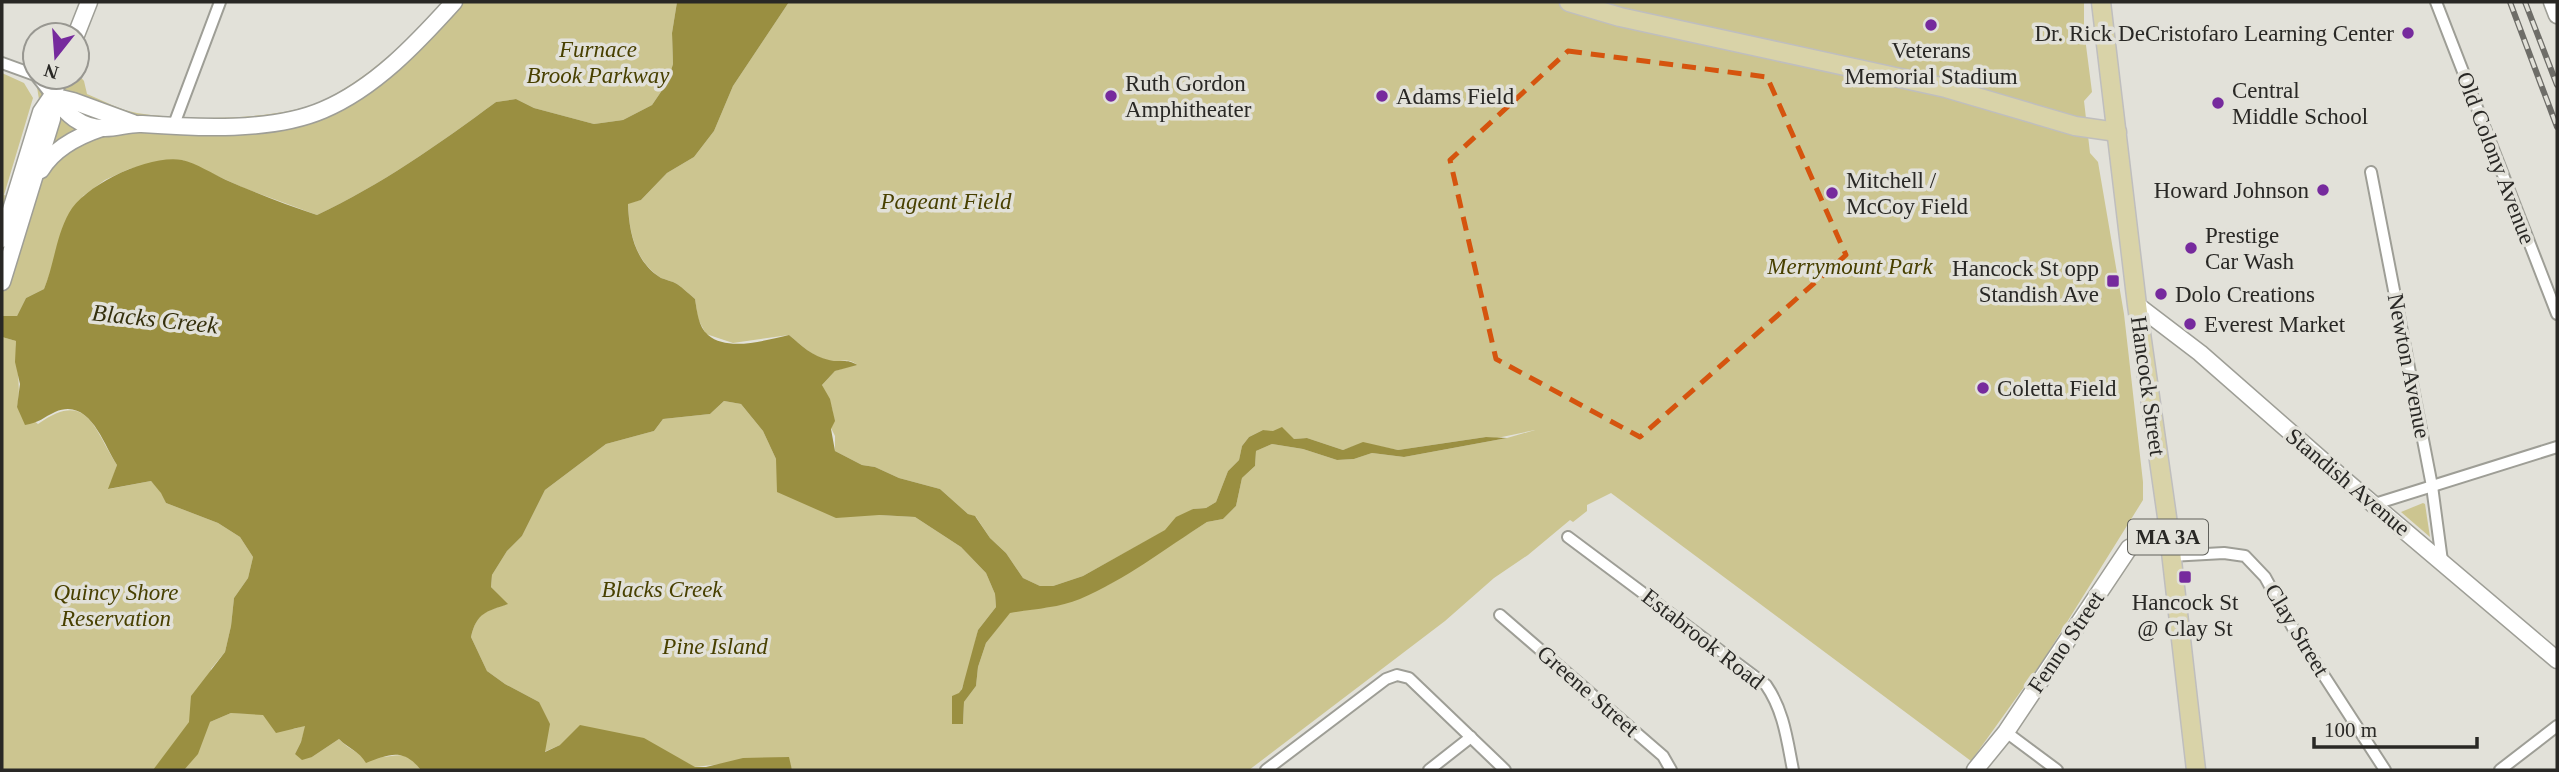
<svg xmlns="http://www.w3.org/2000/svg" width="2559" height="772" font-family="'Times New Roman',serif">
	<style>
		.green { fill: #ccc590 }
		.water { fill: #9a8f41 }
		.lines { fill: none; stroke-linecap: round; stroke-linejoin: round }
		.street-casing { stroke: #9e9e96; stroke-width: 14 }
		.secondary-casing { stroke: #9e9e96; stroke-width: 19 }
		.primary-casing { stroke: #bfbebe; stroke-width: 21 }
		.street { stroke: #fff; stroke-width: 10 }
		.secondary { stroke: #fff; stroke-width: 16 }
		.primary { stroke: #d9d3a8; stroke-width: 18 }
		.rail-casing { stroke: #6e6d68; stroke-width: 6 }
		.rail { stroke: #e2e1d9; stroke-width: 3.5; stroke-dasharray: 10; stroke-linecap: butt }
		.marked { fill: none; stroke: #d5540e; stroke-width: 5; stroke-dasharray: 14 9; stroke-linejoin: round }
		.poi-dot { fill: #762a9d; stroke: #e2e1d9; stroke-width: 2.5 }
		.labels { text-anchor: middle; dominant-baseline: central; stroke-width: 7; stroke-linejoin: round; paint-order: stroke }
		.shield { fill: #e2e1d9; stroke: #60605b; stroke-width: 2 }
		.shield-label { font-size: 21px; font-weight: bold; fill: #292825 }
		.poi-label { font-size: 23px; fill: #292825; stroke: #e2e1d9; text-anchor: start }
		.park-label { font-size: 23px; font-style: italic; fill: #484000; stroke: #e2e1d9 }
		.street-label { font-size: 23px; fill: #292825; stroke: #e2e1d9 }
		.water-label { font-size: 24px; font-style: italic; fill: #35300d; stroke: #e2e1d9 }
	</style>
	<rect width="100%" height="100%" fill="#e2e1d9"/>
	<g class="green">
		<path d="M445,2H677L672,33L673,64L667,83L652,105L623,120L594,124L534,108L516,99L496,102C439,144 381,185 317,215L244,188L182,160L162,161L129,169L105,180L83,196L57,247L52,268L44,289L26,298L17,316H2V73L24,83L33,98L4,195L14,199L41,112L37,87L40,77H77V73L84,81L87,94C104,101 120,110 137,113C183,121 285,121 326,99C374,74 408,39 445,2Z"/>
		<path d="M789,2H2084V30L2092,92L2084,101L2090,153L2098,162L2124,314L2143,482V500L2044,659L1971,761L1611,493L1587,505V511L1573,522L1570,520L1528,555L1494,578L1445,621L1249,770H792L788,757L694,767L682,760L560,745L544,752L539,702L505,684L487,671L471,637C477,612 485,612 507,604L491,587L492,575L507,551L522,536L545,490L606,444L654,431L663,419L710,414L724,401L741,404L763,431L776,459L879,515L915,517L961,547L986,573L995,594L996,607L978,630L968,673L960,693L963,724L964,702L976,686L978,667L986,643L1010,612L1049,607L1108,585L1207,522L1223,519L1236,506L1242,478L1255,466L1256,451L1272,444L1303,449L1337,460L1354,459L1372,453L1404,457L1507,438L1535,430L1497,438L1486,437L1398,450L1363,443L1343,450L1307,438L1294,439L1263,430L1249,437L1242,446L1239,460L1228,471L1216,502L1206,508L1193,509L1166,530L1083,576L1053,586H1040L1023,578L1006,553L990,538L976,517L968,514L940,489L899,478L875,467L862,465L835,451V436L831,428C838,415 828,398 822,385L835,371L856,364C847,358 844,362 834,361C816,360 802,346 789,335L733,343L706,334L698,319L695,299C689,294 683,288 677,284C672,281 666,280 661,278C635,261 629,232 628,203L641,200L667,173L694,157L714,131L733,86Z"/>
		<path d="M2,337L16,341C15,364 22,384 17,407L38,424C88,388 94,430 117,465L109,489L151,481L162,493L166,503L218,523L240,537L253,557L248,578L234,598L231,626L225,652L211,669L210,722L231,713L263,714L294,729L306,725L301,742L295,754L312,757L339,739C349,750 367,760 383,757C393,756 401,753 410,758C414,760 418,766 421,770H2Z"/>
		<polygon points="2423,503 2425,504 2430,537 2401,512"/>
	</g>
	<path class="water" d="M677,2H789L733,86L714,131L694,157L667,173L641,200L628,204C629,232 635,262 661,278C666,280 672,281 677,284C683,288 689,294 695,299C697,310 698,327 708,335C728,352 766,340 789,335C802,346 812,356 829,360C840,363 847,358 857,365L835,371L822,385L830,399L835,421L831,429L835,451L862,465L875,467L899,478L940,489L968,514L975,516L990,538L1006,553L1023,578L1040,586H1053L1083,576L1165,530L1176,517L1193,509L1206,508L1216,502L1228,471L1239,460L1242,446L1249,437L1263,430L1273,431L1282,427L1294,439L1307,438L1343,450L1363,442L1398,450L1486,437L1507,438L1404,457L1372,453L1354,459L1337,460L1303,449L1272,444L1256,451L1255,466L1242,478L1236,506L1223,519L1207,522C1166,548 1125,580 1080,599C1058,608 1033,609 1010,613L986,643L978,667L976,686L964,702L963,724H952V696L959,693L962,689L978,630L996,607L995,594L986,573L961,547L915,517L879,515L836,518L777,492L776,459L763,431L741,404L724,401L710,414L663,419L654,431L606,444L545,490L522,536L507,551L492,575L491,587L508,604C486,612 477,612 471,637L487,671L505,684L539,702L550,724L545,752L560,745L580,725L644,738L695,767H706L743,758L789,757L792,770H421C403,748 390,754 366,763C359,751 349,749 339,739L312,757L302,760L295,754L301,742L305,726L276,733L263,715L231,713L210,722L198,754L184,770H153L189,722L191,696L225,652L231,626L234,598L248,578L253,557L240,537L218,523L166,503L161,493L151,481L108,489L117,465C103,444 90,397 55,412C44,417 39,423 25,425L17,407L20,384L15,362L16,341L2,337V316H17L26,298L44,289C54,265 56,236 69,213C85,184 150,154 182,160C196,163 213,174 226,180C256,193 286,205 317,215C381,185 439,144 496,102L516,99L534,108L594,124L623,120L652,105L667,83L673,64L672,33Z"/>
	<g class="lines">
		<defs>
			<g id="street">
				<polyline points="2436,2 2557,314"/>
				<polyline points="2,63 35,75"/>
				<polyline points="37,77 52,96"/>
				<polyline points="173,127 220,2"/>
				<polyline points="2371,172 2432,486 2442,561"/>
				<polyline points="2375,504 2557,447"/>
				<path d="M1568,537L1766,685C1784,711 1787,740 1793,770"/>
				<polyline points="2170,556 2224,553 2245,556 2265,577 2293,628 2385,770"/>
				<polyline points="1500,615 1663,756 1671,770"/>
				<polyline points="2006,732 2057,770"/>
				<polyline points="1266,770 1386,679 1397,675 1409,678 1505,770"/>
				<polyline points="1429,770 1471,737"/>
				<polyline points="2500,770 2557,726"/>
			</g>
			<g id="secondary">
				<polyline points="2552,2 2557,15"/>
				<polyline points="76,35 89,2"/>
				<path d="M52,96C66,113 81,129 105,128C118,128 130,123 142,124C197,128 272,132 323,110C375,88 417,43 454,2"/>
				<polyline points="52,96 73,101 133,123"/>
				<path d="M41,170C54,148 78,136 102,128"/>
				<polyline points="2,239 41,112 52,96 60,77"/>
				<polyline points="2,282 52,119 52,96"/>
				<polyline points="2137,305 2200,353 2347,482 2557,660"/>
				<polyline points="1975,770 2006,732 2129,548 2168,529"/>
			</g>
			<g id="primary">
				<polyline points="1569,2 1620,17 1946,88 2075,126 2117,132"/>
				<polyline points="2101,2 2137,305 2167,517 2196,770"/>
			</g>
		</defs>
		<use href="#street" class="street-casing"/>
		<use href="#secondary" class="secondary-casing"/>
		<use href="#primary" class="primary-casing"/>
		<use href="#street" class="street"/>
		<use href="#secondary" class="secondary"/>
		<use href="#primary" class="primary"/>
		<defs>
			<g id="rail">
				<polyline points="2510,2 2557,127"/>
				<polyline points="2525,2 2557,85"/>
			</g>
		</defs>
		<use href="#rail" class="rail-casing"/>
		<use href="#rail" class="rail"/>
	</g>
	<path class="marked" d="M1568,51L1767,77L1846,255L1640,437L1496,359L1450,160Z"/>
	<g class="poi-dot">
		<circle cx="1931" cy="25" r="7"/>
		<circle cx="2408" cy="33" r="7"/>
		<circle cx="1111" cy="96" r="7"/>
		<circle cx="1382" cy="96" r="7"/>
		<circle cx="2218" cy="103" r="7"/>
		<circle cx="2323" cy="190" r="7"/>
		<circle cx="1832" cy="193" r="7"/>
		<circle cx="2191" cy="248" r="7"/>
		<rect x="2106" y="274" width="14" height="14" rx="3.5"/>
		<circle cx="2161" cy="294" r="7"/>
		<circle cx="2190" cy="324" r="7"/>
		<circle cx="1983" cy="388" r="7"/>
		<rect x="2178" y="570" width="14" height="14" rx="3.5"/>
	</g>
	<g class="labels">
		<rect class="shield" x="2128" y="519.5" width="80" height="35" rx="5"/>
		<g class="shield-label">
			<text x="2168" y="537">MA 3A</text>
		</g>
		<g class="poi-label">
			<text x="2394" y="33" text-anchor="end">Dr. Rick DeCristofaro Learning Center</text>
			<text x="1931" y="50" text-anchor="middle">Veterans<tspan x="1931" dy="26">Memorial Stadium</tspan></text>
			<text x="1125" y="83">Ruth Gordon<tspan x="1125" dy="26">Amphitheater</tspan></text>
			<text x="2232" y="90">Central<tspan x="2232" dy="26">Middle School</tspan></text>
			<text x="1396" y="96">Adams Field</text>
			<text x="1846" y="180">Mitchell /<tspan x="1846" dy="26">McCoy Field</tspan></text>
			<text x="2309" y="190" text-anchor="end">Howard Johnson</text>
			<text x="2205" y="235">Prestige<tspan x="2205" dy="26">Car Wash</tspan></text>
			<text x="2099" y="268" text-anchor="end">Hancock St opp<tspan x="2099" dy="26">Standish Ave</tspan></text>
			<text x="2175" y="294">Dolo Creations</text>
			<text x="2204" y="324">Everest Market</text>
			<text x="1997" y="388">Coletta Field</text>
			<text x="2185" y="602" text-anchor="middle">Hancock St<tspan x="2185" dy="26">@ Clay St</tspan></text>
		</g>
		<g class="park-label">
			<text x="598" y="49">Furnace<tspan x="598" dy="26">Brook Parkway</tspan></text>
			<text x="946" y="201">Pageant Field</text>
			<text x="1850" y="266">Merrymount Park</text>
			<text x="662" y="589">Blacks Creek</text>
			<text x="116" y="592">Quincy Shore<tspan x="116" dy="26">Reservation</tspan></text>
			<text x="715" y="646">Pine Island</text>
		</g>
		<g class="street-label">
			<text transform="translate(2496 158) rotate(69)">Old Colony Avenue</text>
			<text transform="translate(2409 366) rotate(79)">Newton Avenue</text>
			<text transform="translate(2148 386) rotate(82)">Hancock Street</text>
			<text transform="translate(2348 482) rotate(40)">Standish Avenue</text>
			<text transform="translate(2297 630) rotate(59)">Clay Street</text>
			<text transform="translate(1703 639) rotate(38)">Estabrook Road</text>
			<text transform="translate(2066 642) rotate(-56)">Fenno Street</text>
			<text transform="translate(1588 691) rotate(41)">Greene Street</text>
		</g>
		<g class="water-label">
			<text transform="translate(155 319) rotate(6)">Blacks Creek</text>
		</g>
	</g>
	<rect width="2559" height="772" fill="none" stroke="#292825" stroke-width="7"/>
	<g transform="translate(56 56) rotate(197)"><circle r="33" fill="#e2e1d9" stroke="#989791" stroke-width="2"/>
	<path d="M0-5L12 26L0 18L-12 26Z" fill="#762a9d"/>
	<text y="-10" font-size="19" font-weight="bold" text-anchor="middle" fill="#292825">N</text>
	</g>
	<path d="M2314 737v10h163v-10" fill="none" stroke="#292825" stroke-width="3.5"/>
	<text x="2324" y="737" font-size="21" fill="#292825" stroke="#e2e1d9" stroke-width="5" paint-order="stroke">100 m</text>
</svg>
